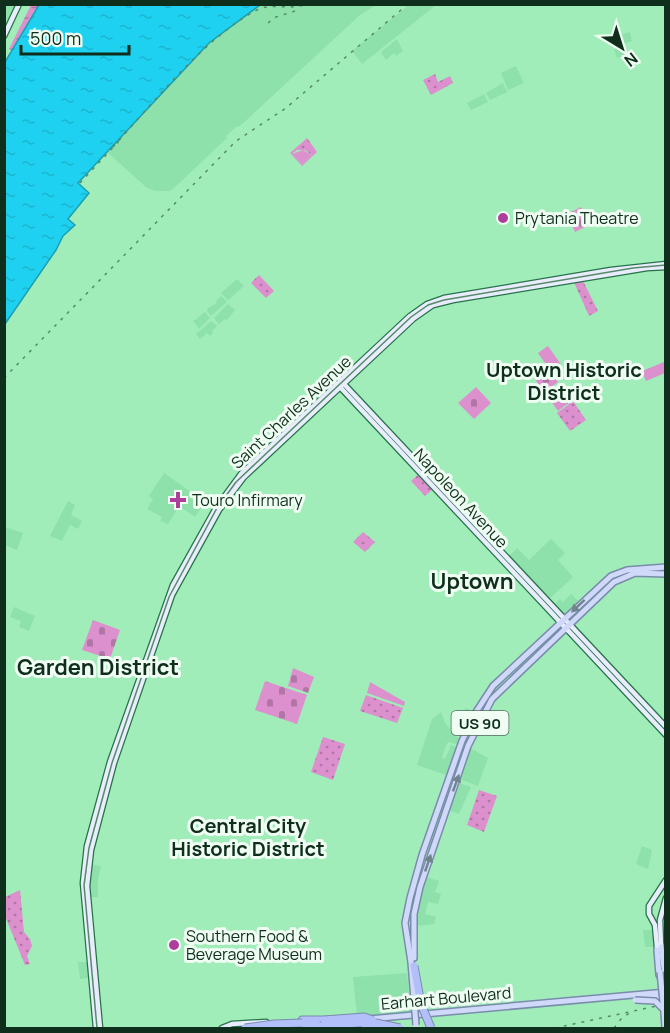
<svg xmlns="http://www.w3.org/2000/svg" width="670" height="1033" font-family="Manrope,sans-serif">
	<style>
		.built { fill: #8ee1aa }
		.grass { fill: #dc90cd }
		.wetland { fill: url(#wetland-marsh) }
		.cemetery { fill: url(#cemetery-stones) }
		.park { fill: url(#park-dots); fill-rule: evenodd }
		.water { fill: url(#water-ripples); stroke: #1aa0b1; stroke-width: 1.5 }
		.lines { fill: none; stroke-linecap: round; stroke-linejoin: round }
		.secondary-casing { stroke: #267347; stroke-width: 7 }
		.primary-casing { stroke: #798cab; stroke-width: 8 }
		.highway-casing { stroke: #798cab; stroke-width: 9 }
		.secondary { stroke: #e8ecfd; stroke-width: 4.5 }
		.primary { stroke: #d1d9fb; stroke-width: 5 }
		.highway { stroke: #b2bff8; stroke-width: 7 }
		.tram { stroke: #568b68; stroke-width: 1.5 }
		.rail { stroke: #568b68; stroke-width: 1.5; stroke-dasharray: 3 6; stroke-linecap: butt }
		.primary-bridge-casing { stroke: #798cab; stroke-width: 8; stroke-linecap: butt }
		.highway-bridge-casing { stroke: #798cab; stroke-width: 9; stroke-linecap: butt }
		.primary-bridge { stroke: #d1d9fb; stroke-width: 5 }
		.highway-bridge { stroke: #b2bff8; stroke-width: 7 }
		.oneway { fill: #70848b }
		.poi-dot { fill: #ad3e9c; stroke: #effdf3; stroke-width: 2 }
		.labels { text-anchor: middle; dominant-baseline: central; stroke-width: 6; stroke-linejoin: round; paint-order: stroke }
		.shield { fill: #effdf3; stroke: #526c5c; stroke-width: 1.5 }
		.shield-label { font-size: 15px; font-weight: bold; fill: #0f2e1b }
		.poi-label { font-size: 16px; fill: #0f2e1b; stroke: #effdf3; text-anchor: start }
		.street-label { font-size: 16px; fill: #0f2e1b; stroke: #effdf3 }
		.quarter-label { font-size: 20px; font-weight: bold; fill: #0f2e1b; stroke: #effdf3 }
		.district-label { font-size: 22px; font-weight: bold; fill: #0f2e1b; stroke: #effdf3 }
	</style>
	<defs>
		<pattern id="wetland-marsh" width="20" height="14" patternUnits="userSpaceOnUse" patternTransform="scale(1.5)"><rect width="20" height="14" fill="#dc90cd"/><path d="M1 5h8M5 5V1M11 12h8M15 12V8" fill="none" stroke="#b176a6"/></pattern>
		<pattern id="cemetery-stones" width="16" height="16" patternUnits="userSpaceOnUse" patternTransform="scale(1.5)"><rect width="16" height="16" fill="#dc90cd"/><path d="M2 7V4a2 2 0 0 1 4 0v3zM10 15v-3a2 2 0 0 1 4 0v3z" fill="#b176a6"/></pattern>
		<pattern id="park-dots" width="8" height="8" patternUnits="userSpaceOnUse" patternTransform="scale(1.5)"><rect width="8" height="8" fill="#dc90cd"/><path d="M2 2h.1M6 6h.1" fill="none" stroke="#b176a6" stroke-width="1.8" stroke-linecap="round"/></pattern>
		<pattern id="water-ripples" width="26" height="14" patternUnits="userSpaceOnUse" patternTransform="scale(1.5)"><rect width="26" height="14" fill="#1fd1f1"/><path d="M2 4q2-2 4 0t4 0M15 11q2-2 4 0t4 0" fill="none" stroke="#1bb4ce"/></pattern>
	</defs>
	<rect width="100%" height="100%" fill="#a1edb9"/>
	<g class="built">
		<polygon points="5,5 18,5 5,33"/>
		<polygon points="260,5 376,5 360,15 239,127 237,126 226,136 227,138 174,188 170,191 156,191 147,188 107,152 209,43"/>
		<polygon points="409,5 436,5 362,64 352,51"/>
		<polygon points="630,32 632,41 623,44 626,55 617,58 614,49 620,47 616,36"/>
		<polygon points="397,39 403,51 396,56 394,53 386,60 381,52"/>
		<polygon points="516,66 524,83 508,90 501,73"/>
		<polygon points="503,83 507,92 490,100 486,93"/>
		<polygon points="484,94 488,102 471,110 467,103"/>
		<polygon points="237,279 244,286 228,300 221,293"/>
		<polygon points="221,296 227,302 211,316 207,311 208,308 217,303 216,301"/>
		<polygon points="228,304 235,310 227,320 225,319 219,324 214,318"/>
		<polygon points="205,312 210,318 199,329 193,320 195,320"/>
		<polygon points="211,321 217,326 212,331 213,333 210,336 207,333 200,339 196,334"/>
		<polygon points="164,473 205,502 195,517 179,506 168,524 160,521 162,517 147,509 153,499 149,496"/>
		<polygon points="68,501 75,505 71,515 82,521 78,529 70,525 62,541 50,536"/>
		<polygon points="5,527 23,533 17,550 5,545"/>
		<polygon points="551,539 565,553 558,560 573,577 548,600 508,557 517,548 529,560"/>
		<polygon points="571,594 579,602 565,616 554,604 560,599 563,602"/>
		<polygon points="14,607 35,616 29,631 19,627 21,621 10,617"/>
		<polygon points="466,708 474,712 463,733 456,725"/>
		<polygon points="441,712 445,723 461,741 459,745 448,742 445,748 442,758 445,759 451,745 459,748 449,776 417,765 432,719"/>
		<polygon points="470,748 488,758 478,786 459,779"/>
		<polygon points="459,783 471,787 459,814 448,810"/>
		<polygon points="642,846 652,850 648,869 636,864"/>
		<polygon points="90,864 101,866 98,880 98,897 89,897 87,878"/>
		<polygon points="426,877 439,881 435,892 441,894 438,904 428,902 425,914 436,917 434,924 416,926 416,912"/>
		<polygon points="643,930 654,930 656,947 645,947"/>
		<polygon points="78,962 88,962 89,978 80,979"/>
		<polygon points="407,973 411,1013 372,1017 357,1016 353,977"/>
	</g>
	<g class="grass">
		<polygon points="303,150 312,155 302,164 292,154"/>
		<polygon points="548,346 562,366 552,373 538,353"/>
		<polygon points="664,362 665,373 646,381 642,371"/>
		<polygon points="370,682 405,702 404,706 367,693"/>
	</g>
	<polygon class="wetland" points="31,5 41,5 13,51 9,49"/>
	<g class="cemetery">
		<polygon points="581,207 589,225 575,232 567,214"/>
		<polygon points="546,366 558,382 544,392 532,375"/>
		<polygon points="559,385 571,401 558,411 546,394"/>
		<polygon points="476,387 491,403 474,419 458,403"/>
		<polygon points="93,620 120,630 110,659 82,650"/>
		<polygon points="293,668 314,677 308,693 288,686"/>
		<polygon points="265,681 307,695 297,724 255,710"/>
	</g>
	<g class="park">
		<polygon points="435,74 438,82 450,76 453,83 431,95 423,80"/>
		<path d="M307,138L317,152L302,166L290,153ZM297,150H305L312,155L302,164L292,154Z"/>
		<polygon points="259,275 274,291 266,298 251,283"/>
		<polygon points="582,279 598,311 589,316 573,280"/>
		<polygon points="573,401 586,420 570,431 557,413"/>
		<polygon points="432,461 446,476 439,483 425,468"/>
		<polygon points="420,473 434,488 425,496 411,481"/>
		<polygon points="363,532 375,542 365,552 353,542"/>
		<polygon points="366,695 403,708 397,723 360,711"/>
		<polygon points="323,737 345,744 333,780 311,772"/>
		<polygon points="479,790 497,796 484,832 467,825"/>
		<polygon points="20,890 24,932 30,939 32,946 27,956 30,964 25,965 5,916 5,897"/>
	</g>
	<polygon class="water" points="39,5 260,5 209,43 78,183 89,193 68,219 75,225 63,236 56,250 5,324 5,62"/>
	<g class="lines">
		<defs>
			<g id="secondary">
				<polyline points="4,36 19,4"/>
				<polyline points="343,383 666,727"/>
				<polyline points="339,386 666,735"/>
				<polyline points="657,947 655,925 649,914 649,906 666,880"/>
				<polyline points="661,947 660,920 666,898"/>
				<polyline points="96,1028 83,883 87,846 110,762 173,585 216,508 241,474 410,316 427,304 444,298 611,270 666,264"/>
				<polyline points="100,1028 87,886 91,850 114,763 172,595 219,510 244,477 413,319 433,305 453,300 647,268 666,267"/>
				<polyline points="222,1028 232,1024 266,1022"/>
			</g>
			<g id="primary">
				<polyline points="661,947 666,981"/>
				<polyline points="657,950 659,975"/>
				<polyline points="414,958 414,914 420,887 468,746 492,699 614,582 635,573 666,574"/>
				<polyline points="411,962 405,923 410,898 422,855 462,741 476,712 493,686 611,576 627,570 666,567"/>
				<polyline points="640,997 666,997"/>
				<polyline points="664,1012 665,1028"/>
				<polyline points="369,1019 666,992"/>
			</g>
			<g id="highway">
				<polyline points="302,1020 324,1020"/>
				<polyline points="296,1026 320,1026"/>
			</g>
		</defs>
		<use href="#secondary" class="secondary-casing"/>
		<use href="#primary" class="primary-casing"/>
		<use href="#highway" class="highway-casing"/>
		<use href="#secondary" class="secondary"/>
		<use href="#primary" class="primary"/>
		<use href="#highway" class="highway"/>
		<polyline class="tram" points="97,1028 84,885 89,848 112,763 169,597 217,508 236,482 411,317 428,305 444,300 633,268 666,265"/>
		<g class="rail">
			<polyline points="268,23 276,17 295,11"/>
			<path d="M113,147C153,103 205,37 257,10C273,2 290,11 306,4"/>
			<polyline points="80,183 119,141"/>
			<polyline points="4,378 236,141 286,108 408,4"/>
			<polyline points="555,1028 666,1004"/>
			<polyline points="614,1028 621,1019 631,1012"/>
		</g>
		<defs>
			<g id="primary-bridge">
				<polyline points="411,962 416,1025"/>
				<polyline points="660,972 664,1012"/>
				<polyline points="635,1000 655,1001 663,1009"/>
			</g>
			<g id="highway-bridge">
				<polyline points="414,966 421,1004 431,1028"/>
				<polyline points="324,1020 364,1017 373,1020"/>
				<polyline points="320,1026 371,1022 400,1028"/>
				<polyline points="365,1027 377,1028"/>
				<polyline points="245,1028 274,1024 302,1023"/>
			</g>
		</defs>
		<use href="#primary-bridge" class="primary-bridge-casing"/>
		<use href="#highway-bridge" class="highway-bridge-casing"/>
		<use href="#primary-bridge" class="primary-bridge"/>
		<use href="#highway-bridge" class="highway-bridge"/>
	</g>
	<defs><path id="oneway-solid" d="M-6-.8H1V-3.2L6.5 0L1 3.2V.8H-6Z" transform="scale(1.5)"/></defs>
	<g class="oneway">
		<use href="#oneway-solid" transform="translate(578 606) rotate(137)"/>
		<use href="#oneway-solid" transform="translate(456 783) rotate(-70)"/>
		<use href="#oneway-solid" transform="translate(428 863) rotate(-71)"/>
	</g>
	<g class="poi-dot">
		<circle cx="503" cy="218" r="6"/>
		<path d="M175 491h6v6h6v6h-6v6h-6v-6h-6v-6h6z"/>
		<circle cx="174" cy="945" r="6"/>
	</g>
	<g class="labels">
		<rect class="shield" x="451.5" y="711" width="57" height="24" rx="4.5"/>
		<g class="shield-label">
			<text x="480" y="723">US 90</text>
		</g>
		<g class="poi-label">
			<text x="515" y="218">Prytania Theatre</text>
			<text x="192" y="500">Touro Infirmary</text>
			<text x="186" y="936">Southern Food &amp;<tspan x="186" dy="18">Beverage Museum</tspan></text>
		</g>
		<g class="street-label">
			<text transform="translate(291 412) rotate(-43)">Saint Charles Avenue</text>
			<text transform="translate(461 498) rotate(47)">Napoleon Avenue</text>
			<text transform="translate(446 998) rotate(-5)">Earhart Boulevard</text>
		</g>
		<g class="quarter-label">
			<text x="564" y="369">Uptown Historic<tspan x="564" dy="23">District</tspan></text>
			<text x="248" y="825">Central City<tspan x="248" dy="23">Historic District</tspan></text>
		</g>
		<g class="district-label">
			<text x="472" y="581">Uptown</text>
			<text x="98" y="667">Garden District</text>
		</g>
	</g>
	<rect width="670" height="1033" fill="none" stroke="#0f2e1b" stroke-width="12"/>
	<g transform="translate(622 48) rotate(142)" stroke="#effdf3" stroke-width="4.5" paint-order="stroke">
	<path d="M0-4.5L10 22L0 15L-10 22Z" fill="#0f2e1b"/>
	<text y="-9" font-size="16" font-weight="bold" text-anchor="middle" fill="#0f2e1b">N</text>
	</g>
	<path d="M21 45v9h108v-9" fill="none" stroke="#0f2e1b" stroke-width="3"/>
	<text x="30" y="45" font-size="18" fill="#0f2e1b" stroke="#effdf3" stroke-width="4.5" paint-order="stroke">500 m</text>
</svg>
